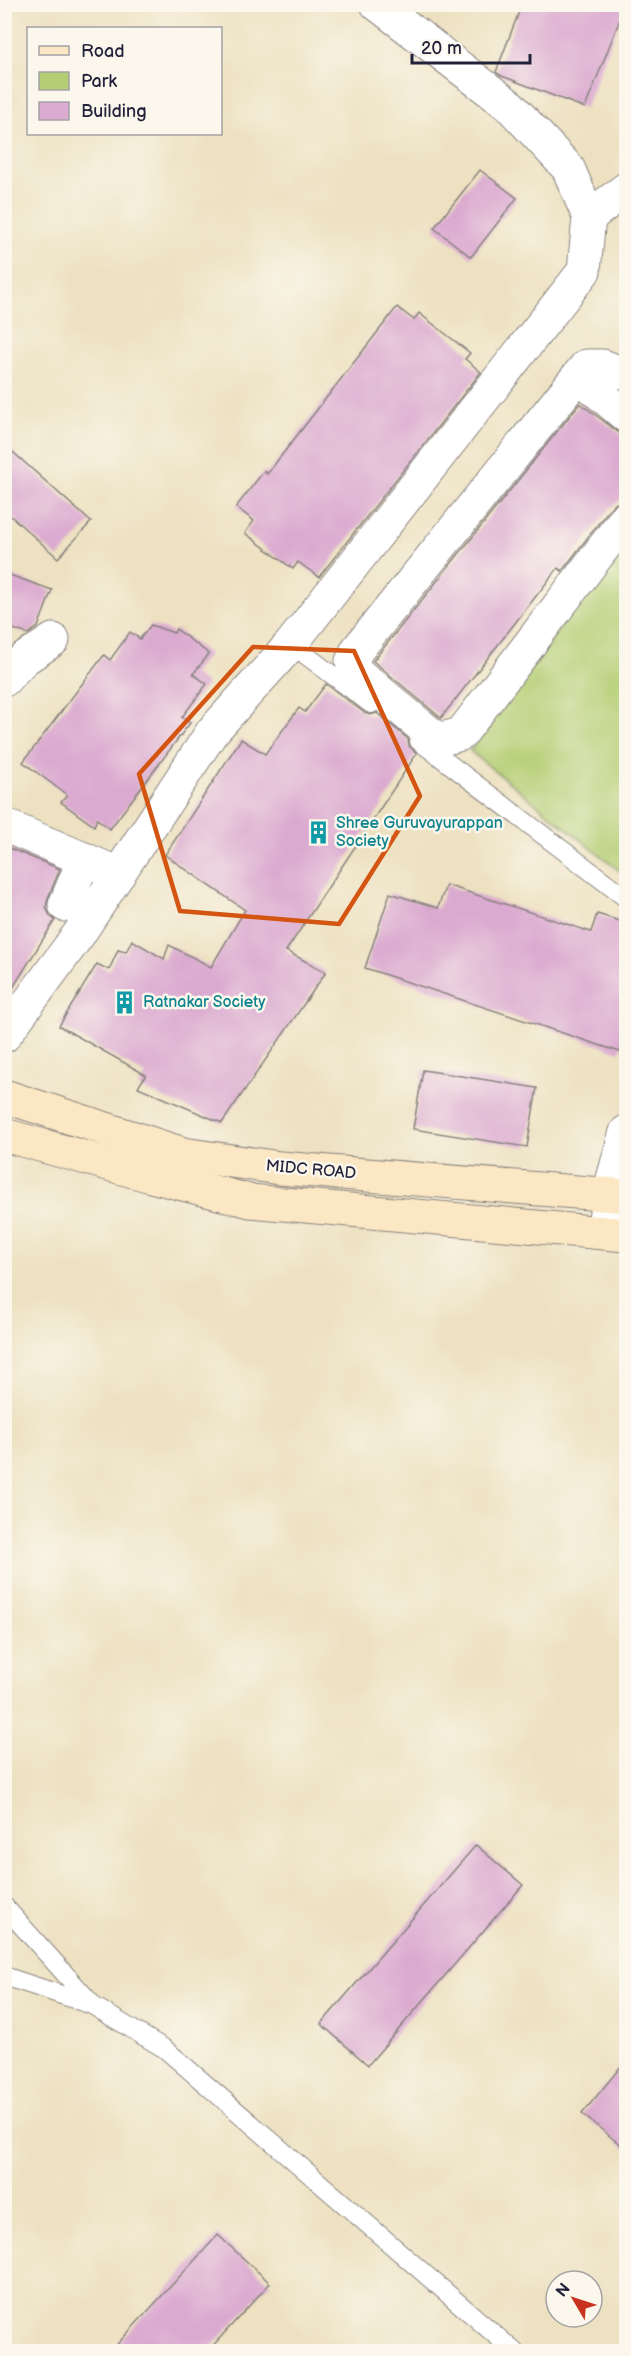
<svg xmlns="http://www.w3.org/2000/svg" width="631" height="2356" font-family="'Balsamiq Sans',sans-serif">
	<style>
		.green { fill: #b4ce73; stroke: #6b7857; stroke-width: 1.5 }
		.building { fill: #dbaad0 }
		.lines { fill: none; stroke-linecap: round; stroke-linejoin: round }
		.lane-casing { stroke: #88827e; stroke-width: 20 }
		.street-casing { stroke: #88827e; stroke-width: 35 }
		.secondary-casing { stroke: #88827e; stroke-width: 35 }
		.lane { stroke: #fff; stroke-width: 18 }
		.street { stroke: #fff; stroke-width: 33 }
		.secondary { stroke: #fbe7c3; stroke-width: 33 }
		.marked { fill: none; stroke: #d45411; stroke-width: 4.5; stroke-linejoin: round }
		.labels { text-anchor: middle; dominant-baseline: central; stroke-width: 5; stroke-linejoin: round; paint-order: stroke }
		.culture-label { font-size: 16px; fill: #0d838f; stroke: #fbf7ec; text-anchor: start }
		.street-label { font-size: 16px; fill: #22223b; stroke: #fbf7ec }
	</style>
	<rect width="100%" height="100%" fill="#fbf7ec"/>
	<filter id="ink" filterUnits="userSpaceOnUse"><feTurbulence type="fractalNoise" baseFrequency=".0167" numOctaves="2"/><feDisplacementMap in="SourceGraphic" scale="12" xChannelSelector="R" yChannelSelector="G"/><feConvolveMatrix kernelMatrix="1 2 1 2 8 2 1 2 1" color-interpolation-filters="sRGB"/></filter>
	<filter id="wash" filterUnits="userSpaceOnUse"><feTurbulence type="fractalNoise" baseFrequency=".008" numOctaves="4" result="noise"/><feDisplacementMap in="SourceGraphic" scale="24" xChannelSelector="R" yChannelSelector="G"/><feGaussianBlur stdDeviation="1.35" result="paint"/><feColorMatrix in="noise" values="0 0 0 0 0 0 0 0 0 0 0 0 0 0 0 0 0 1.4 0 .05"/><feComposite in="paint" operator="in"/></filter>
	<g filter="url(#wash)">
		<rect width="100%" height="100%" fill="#ede1c1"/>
		<polygon class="green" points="626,537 626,876 470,751"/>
		<g id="blocks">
			<g class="building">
				<polygon points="522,4 626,4 585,108 502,76 496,72"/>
				<polygon points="480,170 517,198 471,257 434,228"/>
				<polygon points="397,307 414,320 419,313 470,353 465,359 481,372 319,577 298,562 293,569 245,533 254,521 236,507 264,471 267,474"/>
				<polygon points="580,403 627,439 627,493 621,500 611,507 562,571 558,568 441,718 373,661"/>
				<polygon points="4,444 91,522 58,558 4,510"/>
				<polygon points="4,573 52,590 38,627 28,634 4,626"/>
				<polygon points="151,625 174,633 176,629 209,654 193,674 207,684 182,717 190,723 110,829 97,819 94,826 61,802 67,795 23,762 104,655 110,660 130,632 140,639"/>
				<polygon points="326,684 365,713 370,715 377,713 408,739 409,746 417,753 286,951 326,972 222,1123 138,1087 146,1075 59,1026 97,964 109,970 118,950 126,952 132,940 164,959 169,945 211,967 245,910 165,855 241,739 265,754 299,708 305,712"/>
				<polygon points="4,846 60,869 48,898 46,907 50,916 55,920 4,1002"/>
				<polygon points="446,885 591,932 597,914 627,923 627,1031 620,1052 365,968 390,893 438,908"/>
				<polygon points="423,1070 537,1088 527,1147 413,1129"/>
				<polygon points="476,1845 523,1885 368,2065 321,2024"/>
				<polygon points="627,2059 627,2150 582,2114"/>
				<polygon points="218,2235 270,2283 207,2352 110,2352"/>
			</g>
		</g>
	</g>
	<g filter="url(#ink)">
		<use href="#blocks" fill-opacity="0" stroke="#88827e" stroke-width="1.5"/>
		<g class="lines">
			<defs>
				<g id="lane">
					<polyline points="291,644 371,704"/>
					<polyline points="419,741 626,898"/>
					<polyline points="4,1906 91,2003"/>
					<polyline points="4,1976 92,2005 165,2049 515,2352"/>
				</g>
				<g id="street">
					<polyline points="589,217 626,189"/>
					<polyline points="626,369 618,372 603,366 586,366 357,650 352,661 355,671 438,740 461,734 626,518"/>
					<polyline points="579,376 626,416"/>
					<polyline points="4,680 24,659 53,640"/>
					<polyline points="4,825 119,874"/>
					<polyline points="65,905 84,859"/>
					<polyline points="4,1036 79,934 212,732 291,644 584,271 589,217 568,168 510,106 377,4"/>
					<polyline points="603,1232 609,1193 626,1132"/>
				</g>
				<g id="secondary">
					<polyline points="4,1096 183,1154 280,1168 626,1196"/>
					<polyline points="4,1135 151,1176 250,1201 626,1235"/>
				</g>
			</defs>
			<use href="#lane" class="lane-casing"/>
			<use href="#street" class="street-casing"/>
			<use href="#secondary" class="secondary-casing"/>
			<use href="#lane" class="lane"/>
			<use href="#street" class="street"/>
			<use href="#secondary" class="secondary"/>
		</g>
	</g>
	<path class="marked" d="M253,647L354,651L420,796L339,924L180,911L139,774Z"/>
	<defs>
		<symbol id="building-bare" viewBox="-9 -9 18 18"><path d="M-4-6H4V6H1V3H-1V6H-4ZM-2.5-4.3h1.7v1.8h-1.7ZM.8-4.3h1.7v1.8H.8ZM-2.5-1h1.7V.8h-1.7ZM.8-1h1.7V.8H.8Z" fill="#0f9aa8" stroke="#fbf7ec" stroke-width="2.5" paint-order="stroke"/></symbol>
	</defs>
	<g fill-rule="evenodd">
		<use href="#building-bare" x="302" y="816" width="33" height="33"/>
		<use href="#building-bare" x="108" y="986" width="33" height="33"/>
	</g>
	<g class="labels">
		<g class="culture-label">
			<text x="336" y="823">Shree Guruvayurappan<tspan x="336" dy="18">Society</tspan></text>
			<text x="143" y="1002">Ratnakar Society</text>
		</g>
		<g class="street-label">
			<text transform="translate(311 1170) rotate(5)">MIDC ROAD</text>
		</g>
	</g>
	<rect width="631" height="2356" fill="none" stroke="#fbf7ec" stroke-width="24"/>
	<rect x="27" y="27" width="195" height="108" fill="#fbf7ec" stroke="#a4a2a5" stroke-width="1.5"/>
	<rect x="39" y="46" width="30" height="9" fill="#fbe7c3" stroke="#a4a2a5" stroke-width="1.5"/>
	<text x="81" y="57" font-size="18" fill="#22223b">Road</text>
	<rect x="39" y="72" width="30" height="18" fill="#b4ce73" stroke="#a4a2a5" stroke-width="1.5"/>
	<text x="81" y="87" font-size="18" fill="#22223b">Park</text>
	<rect x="39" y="102" width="30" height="18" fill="#dbaad0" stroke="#a4a2a5" stroke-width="1.5"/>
	<text x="81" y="117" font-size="18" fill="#22223b">Building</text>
	<g transform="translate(574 2299) rotate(309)"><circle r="28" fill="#fbf7ec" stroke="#a4a2a5" stroke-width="1.5"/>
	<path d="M0-4.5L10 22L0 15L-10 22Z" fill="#c8321e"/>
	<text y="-9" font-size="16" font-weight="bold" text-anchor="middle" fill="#22223b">N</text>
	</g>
	<path d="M412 54v9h118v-9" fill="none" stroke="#22223b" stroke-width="3"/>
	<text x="421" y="54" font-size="18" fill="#22223b" stroke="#fbf7ec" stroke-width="4.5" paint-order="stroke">20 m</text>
</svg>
